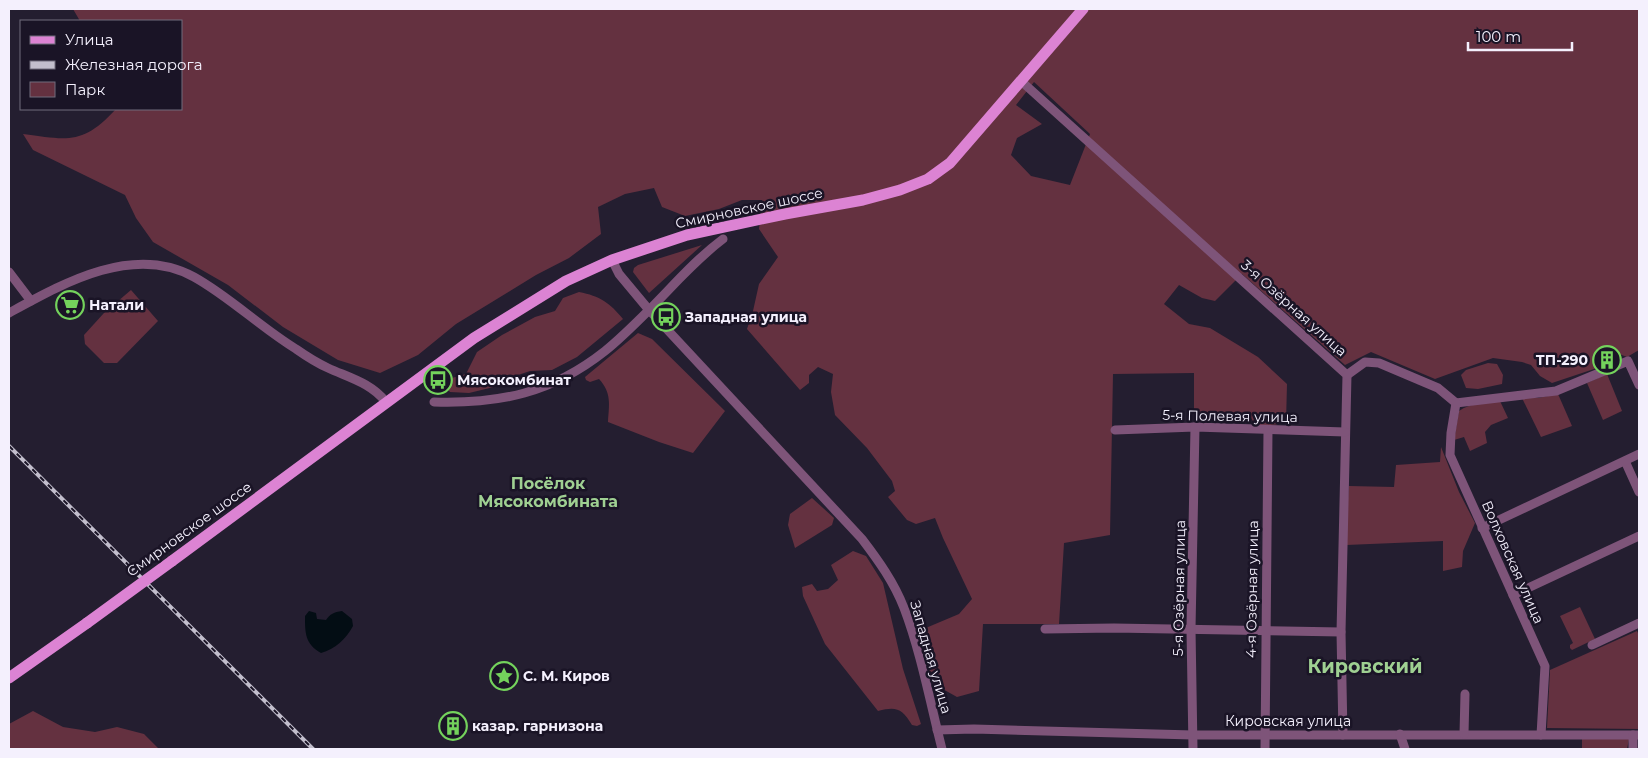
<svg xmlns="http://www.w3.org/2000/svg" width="1648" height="758" font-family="Montserrat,sans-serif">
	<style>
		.green { fill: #643140; fill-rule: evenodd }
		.water { fill: #030d14 }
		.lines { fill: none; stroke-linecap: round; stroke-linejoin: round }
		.minor { stroke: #7e5479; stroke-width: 9 }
		.major { stroke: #dc83d3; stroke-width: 11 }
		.rail-casing { stroke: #c2becc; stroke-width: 4 }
		.rail { stroke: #1a1426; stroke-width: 2; stroke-dasharray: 5.5; stroke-linecap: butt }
		.major-bridge { stroke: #dc83d3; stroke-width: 11 }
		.labels { text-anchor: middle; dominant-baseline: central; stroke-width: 5; stroke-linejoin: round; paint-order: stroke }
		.street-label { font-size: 14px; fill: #f4f0fd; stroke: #1a1426 }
		.poi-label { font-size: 14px; font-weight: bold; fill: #f4f0fd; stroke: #1a1426; text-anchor: start }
		.quarter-label { font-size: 16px; font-weight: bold; fill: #9fd092; stroke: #1a1426 }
		.district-label { font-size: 19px; font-weight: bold; fill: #9fd092; stroke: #1a1426 }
	</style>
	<rect width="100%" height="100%" fill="#241e30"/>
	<g class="green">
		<path d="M73,9H1639V350L1627,357L1614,352L1604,359L1602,365L1594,369L1552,383L1540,376L1531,365L1522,362L1493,358L1435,379L1371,352L1345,365L1242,274L1215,301L1202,298L1179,285L1164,304L1189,324L1210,328L1258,357L1287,384L1286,423L1257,427L1249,415L1194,412V373L1113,374L1110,535L1064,543L1059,624H983L979,691L957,697L932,683L921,630L959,614L972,599L943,538L935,518L916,524L907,520L888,497L895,491L892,481L867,448L835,415L831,392L833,374L818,367L809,375V383L800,390L747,329L753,311L759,284L778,257L759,229L762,200H742L719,209L685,216L662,207L654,188L625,194L598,207L601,234L569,258L536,275L456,324L418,355L380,373L338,360L283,327L228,285L153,242L136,218L125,195L33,150L23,134C68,140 83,145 116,109H181V21H80ZM1034,82L1090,134L1070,185L1031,176L1011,155L1017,138L1042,124L1016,105Z"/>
		<polygon points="702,245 649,293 633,272 634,268 638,265"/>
		<polygon points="131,290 158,321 117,363 104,363 85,344 84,335 104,313"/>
		<path d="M579,292C600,296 610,303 623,319L577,357L552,370L530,371L509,378L494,387L469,393L450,392L446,387L452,378L466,374L477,352L502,335L535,317L555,311L563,298Z"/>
		<path d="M638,333L652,339L725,411L693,453L659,442L608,422C609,405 612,393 599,379L590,382L586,380L585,377Z"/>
		<polygon points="1488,363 1497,364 1503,375 1502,384 1478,389 1466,388 1461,375 1466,370"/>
		<polygon points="1607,374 1622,411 1603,420 1587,383"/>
		<polygon points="1558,394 1572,426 1541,437 1522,398 1538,398"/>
		<path d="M1500,401L1508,418L1491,425L1485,432L1487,443L1470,451L1464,437L1454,440L1459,411C1470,403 1487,402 1500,401Z"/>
		<polygon points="1441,447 1459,492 1475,523 1463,551 1462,567 1443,571 1443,541 1346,545 1347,510 1349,486 1394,487 1396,465 1440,462"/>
		<polygon points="812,498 834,518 832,525 795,548 788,525 790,514"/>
		<path d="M853,551L866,556L883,583L903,669L921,724L917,726L912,725C902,709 897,706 878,711L825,644L803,596L802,587L812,584L817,591L828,589L838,580L831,565Z"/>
		<polygon points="1580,607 1595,639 1572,650 1570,648 1570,645 1573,643 1560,616"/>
		<polygon points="1637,631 1639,635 1639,729 1547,728 1550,670"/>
		<polygon points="33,711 63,727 95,732 117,727 144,734 159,749 9,749 9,724"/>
		<polygon points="1582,739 1629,739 1627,749 1582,749"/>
	</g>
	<path class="water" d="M309,611L316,613L317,619L326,620C330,614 334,612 342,611L352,619L353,626C346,639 335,649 321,653C305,644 305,633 305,616Z"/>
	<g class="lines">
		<g class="minor">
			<polyline points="1021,81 1347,375 1341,632 1343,735"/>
			<path d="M612,260L619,274L649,310L862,539C878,560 894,582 904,608C921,653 930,702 942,749"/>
			<polyline points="9,272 31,301"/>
			<path d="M9,313C62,284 133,243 194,277C230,297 260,327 296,349C306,356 317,363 328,368C350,378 371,383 386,402"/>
			<polyline points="1347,375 1365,362 1379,363 1438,388 1456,403 1556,391 1628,361 1639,385"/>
			<path d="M434,402C500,404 552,393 605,351C620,339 635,324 649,310C673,286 695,260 723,239"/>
			<polyline points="1456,403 1451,433 1450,455 1545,666 1541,735"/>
			<polyline points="1115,430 1195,427 1345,432"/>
			<polyline points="1625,461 1639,492"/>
			<polyline points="1482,528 1639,454"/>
			<polyline points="1513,595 1639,536"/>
			<polyline points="1045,629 1114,628 1341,632"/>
			<polyline points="1592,645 1639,623"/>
			<polyline points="937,730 974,729 1193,735 1639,735"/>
			<polyline points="1400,734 1405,749"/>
			<polyline points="1464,734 1465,694"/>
			<polyline points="1633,735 1633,749"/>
			<polyline points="1193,749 1191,629 1195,427"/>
			<polyline points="1265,749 1268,430"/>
		</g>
		<g class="major">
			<polyline points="172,561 474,338 566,281 612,260 687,235 785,214 863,200 900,190 928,179 950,163 1083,9"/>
			<polyline points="9,678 87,623"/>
		</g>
		<defs>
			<polyline id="rail" points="9,446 313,749"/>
		</defs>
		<use href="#rail" class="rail-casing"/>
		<use href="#rail" class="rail"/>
		<polyline class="major-bridge" points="87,623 172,561"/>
	</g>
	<defs>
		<symbol id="supermarket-ring" viewBox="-11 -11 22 22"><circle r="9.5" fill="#1a1426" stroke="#74d25c" stroke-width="1.5"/><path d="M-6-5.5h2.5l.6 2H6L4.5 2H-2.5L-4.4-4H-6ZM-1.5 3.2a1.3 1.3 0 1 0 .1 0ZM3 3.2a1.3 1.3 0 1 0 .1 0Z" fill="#74d25c"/></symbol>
		<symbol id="bus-ring" viewBox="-11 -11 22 22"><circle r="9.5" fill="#1a1426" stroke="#74d25c" stroke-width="1.5"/><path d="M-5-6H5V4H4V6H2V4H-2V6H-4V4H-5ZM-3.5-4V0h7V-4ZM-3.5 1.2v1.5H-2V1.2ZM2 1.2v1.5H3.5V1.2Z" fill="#74d25c"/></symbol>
		<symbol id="building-ring" viewBox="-11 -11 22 22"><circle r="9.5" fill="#1a1426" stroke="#74d25c" stroke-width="1.5"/><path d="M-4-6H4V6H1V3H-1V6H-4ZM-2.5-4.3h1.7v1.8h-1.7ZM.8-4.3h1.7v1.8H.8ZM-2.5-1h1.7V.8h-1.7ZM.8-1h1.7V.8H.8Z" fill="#74d25c"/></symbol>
		<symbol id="sight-ring" viewBox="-11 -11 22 22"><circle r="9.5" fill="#1a1426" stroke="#74d25c" stroke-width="1.5"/><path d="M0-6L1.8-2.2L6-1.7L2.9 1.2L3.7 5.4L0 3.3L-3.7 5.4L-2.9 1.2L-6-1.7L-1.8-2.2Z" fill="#74d25c"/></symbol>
	</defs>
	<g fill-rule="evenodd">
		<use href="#supermarket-ring" x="54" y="289" width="32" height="32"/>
		<use href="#bus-ring" x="650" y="301" width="32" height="32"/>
		<use href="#building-ring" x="1591" y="344" width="32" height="32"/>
		<use href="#bus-ring" x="422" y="364" width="32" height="32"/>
		<use href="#sight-ring" x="488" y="660" width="32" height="32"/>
		<use href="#building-ring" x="437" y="710" width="32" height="32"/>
	</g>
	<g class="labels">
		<g class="street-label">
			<text transform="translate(749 208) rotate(-12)">Смирновское шоссе</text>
			<text transform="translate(1294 308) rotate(42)">3-я Озёрная улица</text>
			<text transform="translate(1230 416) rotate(1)">5-я Полевая улица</text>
			<text transform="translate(189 529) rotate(-36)">Смирновское шоссе</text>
			<text transform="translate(1513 562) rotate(66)">Волховская улица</text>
			<text transform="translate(1179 588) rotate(-89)">5-я Озёрная улица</text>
			<text transform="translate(1252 589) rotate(-89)">4-я Озёрная улица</text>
			<text transform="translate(931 657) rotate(74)">Западная улица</text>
			<text x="1288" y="721">Кировская улица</text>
		</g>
		<g class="poi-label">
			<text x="89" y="305">Натали</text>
			<text x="685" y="317">Западная улица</text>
			<text x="1588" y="360" text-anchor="end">ТП-290</text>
			<text x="457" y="380">Мясокомбинат</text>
			<text x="523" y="676">С. М. Киров</text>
			<text x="472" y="726">казар. гарнизона</text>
		</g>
		<g class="quarter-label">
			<text x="548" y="483">Посёлок<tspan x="548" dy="18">Мясокомбината</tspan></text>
		</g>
		<g class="district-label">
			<text x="1365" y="666">Кировский</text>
		</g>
	</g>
	<rect width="1648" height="758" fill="none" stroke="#f4f0fd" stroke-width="20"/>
	<rect x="20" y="20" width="162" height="90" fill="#1a1426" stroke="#716c7c"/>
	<rect x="30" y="36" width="25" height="8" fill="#dc83d3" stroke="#716c7c"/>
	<text x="65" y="45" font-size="15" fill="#f4f0fd">Улица</text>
	<rect x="30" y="61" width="25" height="8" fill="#c2becc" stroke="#716c7c"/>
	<text x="65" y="70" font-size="15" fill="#f4f0fd">Железная дорога</text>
	<rect x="30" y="82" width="25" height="15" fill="#643140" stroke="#716c7c"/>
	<text x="65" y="95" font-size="15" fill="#f4f0fd">Парк</text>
	<path d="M1468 42v8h104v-8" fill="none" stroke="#f4f0fd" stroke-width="2.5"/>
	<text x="1476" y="42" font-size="15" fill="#f4f0fd" stroke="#1a1426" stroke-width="4" paint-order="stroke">100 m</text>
</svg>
